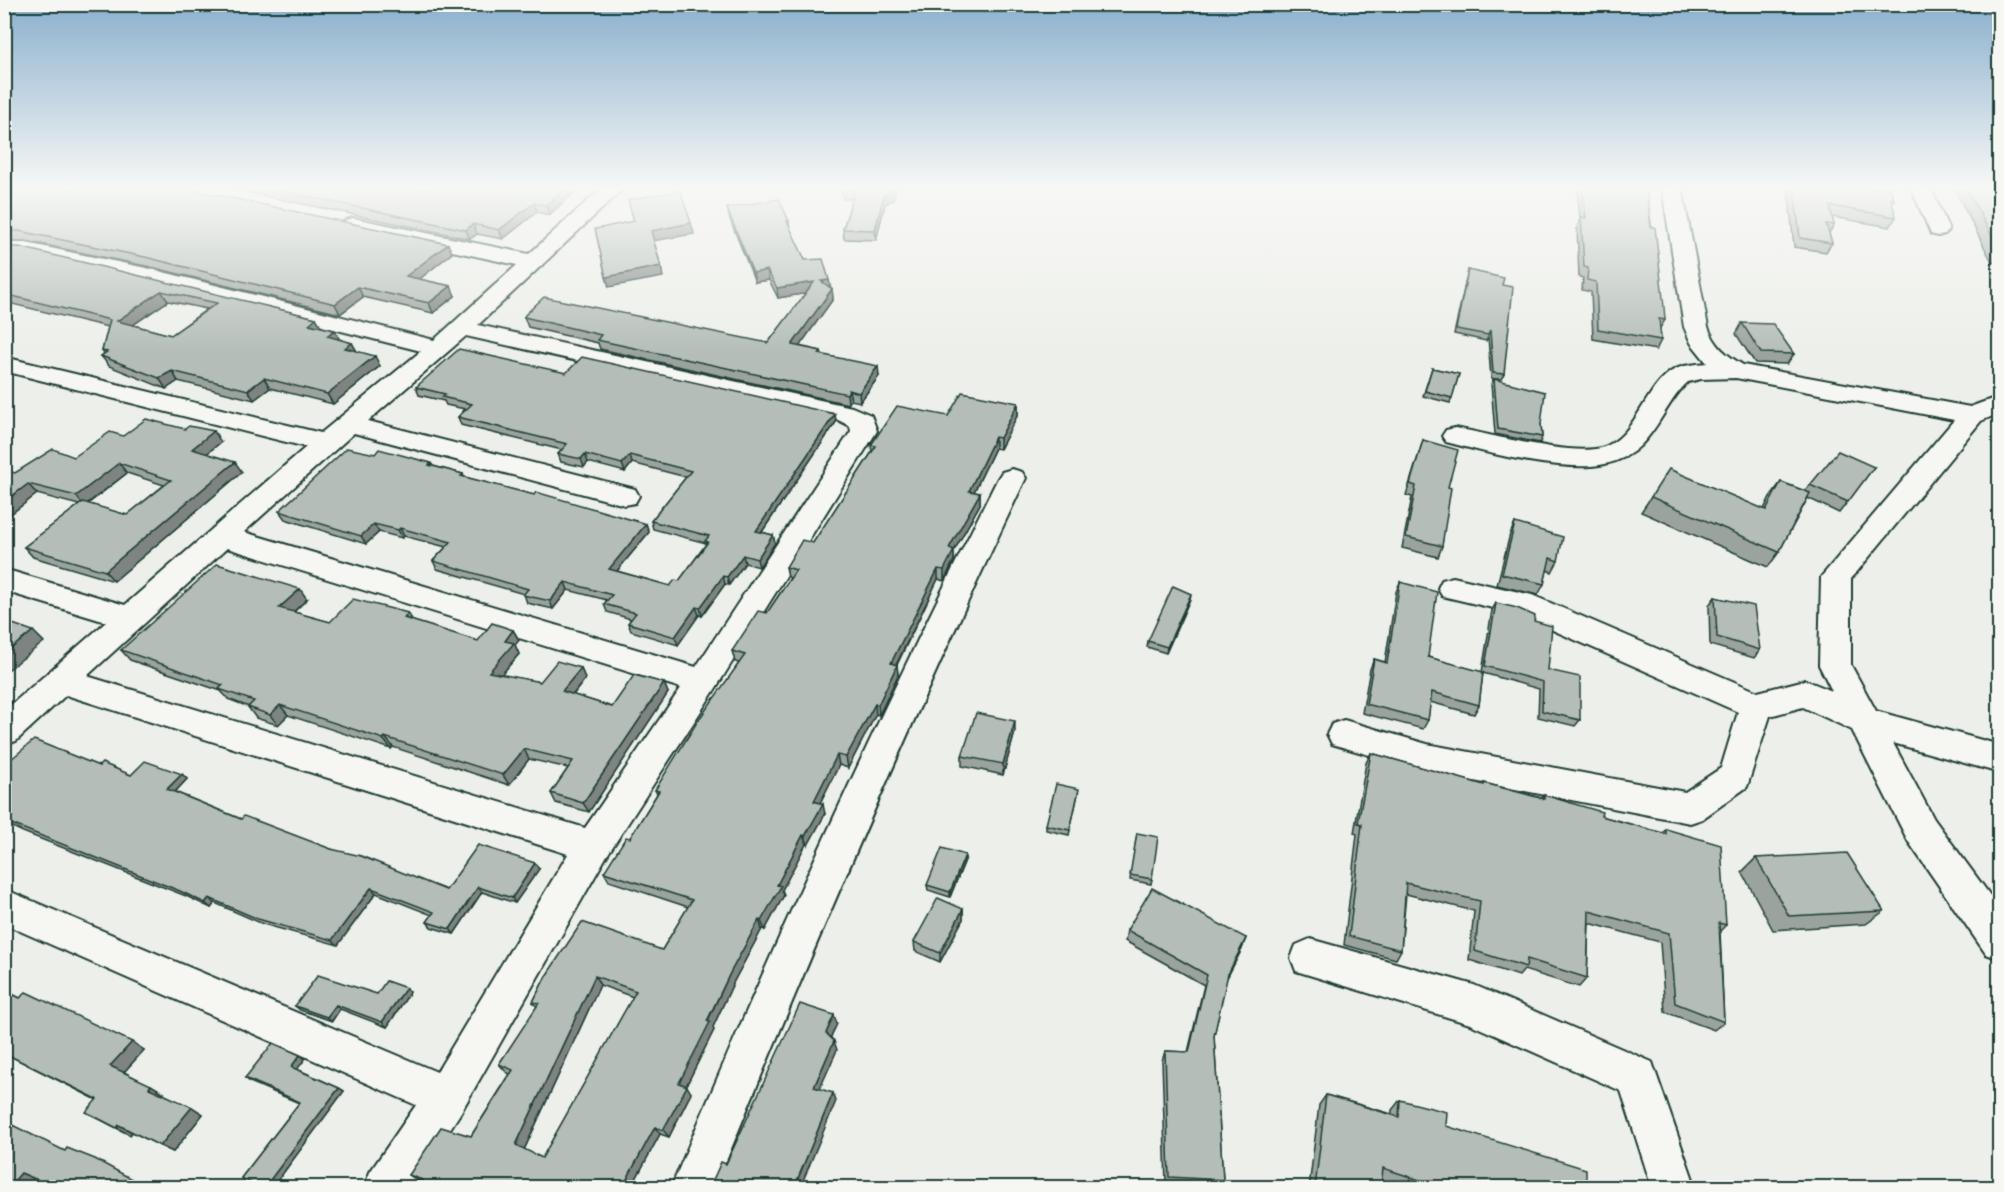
<svg xmlns="http://www.w3.org/2000/svg" width="2004" height="1192" font-family="Dekko,sans-serif">
	<style>
		.lines { fill: none; stroke-linecap: round; stroke-linejoin: round }
		.street-casing { stroke: #1f3d34; stroke-width: 4 }
		.street { fill: #f6f6f2; fill-rule: evenodd }
		.wall { fill: #9ba39e; stroke: #1f3d34; stroke-width: 1.5; fill-rule: evenodd }
		.shaded-wall { fill: #7e8481; stroke: #1f3d34; stroke-width: 1.5 }
		.building { fill: #b4bdb8; stroke: #1f3d34; stroke-width: 1.5; fill-rule: evenodd }
	</style>
	<rect width="100%" height="100%" fill="#edefea"/>
	<filter id="ink" filterUnits="userSpaceOnUse"><feTurbulence type="fractalNoise" baseFrequency=".0167" numOctaves="2"/><feDisplacementMap in="SourceGraphic" scale="12" xChannelSelector="R" yChannelSelector="G"/><feConvolveMatrix kernelMatrix="1 2 1 2 8 2 1 2 1" color-interpolation-filters="sRGB"/></filter>
	<g filter="url(#ink)">
		<g class="lines">
			<defs>
				<g id="street">
					<path d="M602,188H624L478,325L852,407L871,415L877,431L714,691L606,857L461,1112L412,1188H364L370,1172L416,1105L4,924V889L437,1072L568,854L66,695L16,741L4,745V711L106,622L4,591V569L125,605L306,447L4,371V357L321,433L421,351L150,283L26,255H4V243H26L151,269L434,340L517,265L346,228L342,224L346,220L353,218L529,254ZM466,336L836,419L850,426L851,431L696,667L244,532L354,433L625,505L635,503L639,496L635,489L368,421ZM227,548L681,688L585,828L87,676Z"/>
					<path d="M1662,188H1682L1708,327C1715,346 1726,355 1743,365L1970,407L2000,396V413L1981,421L1851,579V665L1876,711L2000,745V773L1893,743L1934,819L2000,909V959L1986,954L1908,841L1852,730L1803,707L1770,716L1747,787L1702,819L1690,823L1427,772L1332,744L1327,734L1332,724L1344,720L1427,744L1685,792L1721,768L1738,712L1514,613L1442,596L1438,588L1442,580L1453,577L1532,595L1758,692L1805,680L1832,691L1819,665L1821,577L1954,420L1736,378L1701,379L1688,382C1669,399 1660,426 1641,445C1631,455 1619,461 1605,464C1565,473 1487,453 1446,442L1442,436L1446,430L1455,428C1490,434 1568,456 1601,448C1636,438 1644,388 1672,371C1682,365 1696,364 1707,363L1691,343L1684,327Z"/>
					<polygon points="1911,188 1931,188 1949,230 1945,234 1938,236 1931,234"/>
					<path d="M1012,469L1022,472L1026,478C914,711 813,948 715,1188H671C771,947 881,710 998,478L1002,472Z"/>
					<polygon points="1310,939 1474,985 1652,1062 1696,1188 1652,1188 1621,1091 1470,1024 1296,971 1291,958 1296,945"/>
				</g>
			</defs>
			<use href="#street" class="street-casing"/>
			<use href="#street" class="street"/>
		</g>
		<g class="wall">
			<polygon points="4,188 452,253 419,279 455,296 433,313 363,297 340,314 151,267 26,241 4,241"/>
			<polygon points="227,188 579,188 549,215 537,212 503,239 477,234 470,239"/>
			<polygon points="896,188 893,200 885,204 876,240 844,239 843,229 852,199 843,199 842,189"/>
			<polygon points="1577,188 1646,188 1665,320 1660,328 1661,340 1656,350 1593,339 1591,292 1582,290 1583,278 1579,277 1577,227 1580,219"/>
			<polygon points="1788,188 1890,188 1894,200 1892,203 1896,217 1890,227 1832,217 1834,225 1829,233 1832,243 1826,252 1794,247"/>
			<polygon points="1954,188 2000,188 2000,263 1992,262"/>
			<polygon points="727,208 789,221 790,229 805,260 832,289 833,299 799,346 821,351 822,354 879,376 860,402 851,400 848,404 600,349 598,343 528,327 524,317 768,343 806,293 778,298 769,280 755,282 729,217"/>
			<path d="M4,247L316,318L321,327L339,339L352,343L357,352L380,366L333,404L270,388L254,400L178,381L166,389L109,366L101,356L104,354L102,351L108,327L4,302ZM168,301L207,309L171,335L133,325Z"/>
			<polygon points="1468,270 1502,285 1504,374 1502,379 1494,379 1541,424 1542,437 1540,443 1495,434 1491,384 1494,379 1491,379 1488,337 1486,341 1454,334"/>
			<polygon points="1742,323 1794,354 1787,364 1755,363 1736,334"/>
			<polygon points="1432,368 1459,374 1450,403 1423,396"/>
			<polygon points="566,373 835,414 836,422 762,532 773,535 775,543 759,567 745,563 729,585 725,584 702,616 699,615 678,645 631,631 628,623 631,619 607,612 604,604 607,600 568,590 553,609 527,603 524,594 437,569 433,561 446,547 404,536 402,538 379,532 366,544 285,519 279,511 375,454 431,463 433,466 463,474 464,477 646,524 649,532 617,571 670,586 679,581 706,544 706,543 653,529 651,521 686,477 632,463 625,472 588,462 584,467 561,462 558,454 562,450 461,425 458,417 465,409 446,405 444,401 419,395 416,387"/>
			<path d="M1018,403V414L1000,449L995,448L974,492L980,493V504L954,551V560L944,581L938,579L897,665L898,675L879,715L876,714L848,768L839,765L820,803L825,814L808,845L806,844L782,890L784,895L765,930L762,929L734,981L713,1027L714,1030L686,1086L691,1093L669,1137L660,1134L631,1188H418L421,1183L409,1175L471,1136L510,1074L506,1072L499,1064L537,1007L533,1002L546,976L662,950L688,907L609,881L604,872L630,838L657,794L655,790L739,663L735,662L732,651L767,613L790,578L788,577L786,567L813,543L872,452L871,445L948,416ZM600,985L633,997L542,1158L524,1150Z"/>
			<polygon points="1423,440 1448,487 1442,546 1438,557 1402,548 1412,497 1406,495"/>
			<path d="M221,442L206,454L242,472L114,581L33,557L24,547L79,505L37,494L4,519V475L15,473L74,457ZM127,473L164,485L127,515L88,504Z"/>
			<polygon points="1874,467 1839,513 1808,498 1779,552 1768,567 1641,512 1651,497 1764,509 1770,497 1781,482 1805,491 1810,485"/>
			<polygon points="1515,523 1558,561 1552,572 1547,570 1544,584 1538,595 1497,585 1510,534"/>
			<polygon points="1400,582 1428,657 1482,672 1492,610 1496,603 1534,621 1548,670 1580,720 1575,726 1538,717 1539,689 1483,673 1479,705 1474,714 1430,702 1428,720 1423,729 1362,713 1370,669 1374,659 1385,662 1396,592"/>
			<polygon points="1715,597 1760,650 1754,658 1710,645 1709,605"/>
			<polygon points="307,599 294,612 330,622 408,613 413,621 478,641 513,630 519,640 515,645 519,654 501,675 540,682 581,668 585,679 573,695 612,707 664,683 668,693 589,812 556,803 551,793 568,768 529,759 509,785 393,747 391,749 288,715 278,725 256,718 248,707 249,707 228,699 221,691 130,660 121,650"/>
			<polygon points="1190,599 1166,653 1147,647 1148,641"/>
			<polygon points="1015,732 1003,775 962,766 962,756"/>
			<polygon points="1371,753 1483,785 1484,783 1542,798 1544,795 1601,816 1663,833 1666,829 1726,925 1720,931 1724,1022 1714,1030 1665,1012 1660,942 1589,923 1587,978 1579,987 1524,970 1519,976 1469,960 1474,911 1406,894 1401,950 1396,959 1344,945 1357,834 1354,833 1366,763"/>
			<polygon points="4,765 99,766 131,775 182,774 187,779 175,792 241,819 331,849 446,890 539,869 515,903 482,892 454,934 431,927 427,922 432,915 376,893 338,945 263,924 215,903 211,908 186,896 23,832 4,823"/>
			<polygon points="1078,794 1069,835 1046,830 1046,825"/>
			<polygon points="1137,833 1152,879 1151,884 1130,880"/>
			<polygon points="1756,858 1884,911 1866,924 1773,930 1742,872"/>
			<polygon points="965,860 950,897 928,890 927,885"/>
			<polygon points="963,909 963,919 940,962 915,951 914,942"/>
			<polygon points="1127,930 1246,938 1242,949 1226,979 1214,1036 1223,1180 1219,1188 1166,1184 1162,1061 1165,1051 1188,1052 1204,985 1125,941"/>
			<polygon points="4,990 20,998 144,1050 124,1072 164,1093 163,1094 203,1114 173,1152 132,1132 130,1135 99,1119 97,1100 4,1053"/>
			<polygon points="410,992 387,1027 340,1009 332,1021 300,1010 295,1006 377,994"/>
			<polygon points="305,1059 297,1069 339,1088 344,1091 272,1188 260,1188 241,1178 299,1103 250,1082 245,1078"/>
			<polygon points="1326,1095 1392,1114 1392,1110 1400,1100 1446,1126 1586,1188 1405,1188 1382,1180 1381,1188 1309,1188 1319,1105"/>
		</g>
		<g class="shaded-wall">
			<polygon points="565,188 579,188 549,215 546,205"/>
			<polygon points="893,188 896,188 893,200 885,204 876,240 875,230 884,195"/>
			<polygon points="534,203 537,212 503,239 499,230"/>
			<polygon points="691,223 694,234 653,241 651,231"/>
			<polygon points="473,224 477,234 470,239 466,230"/>
			<polygon points="448,244 452,253 411,286 406,276"/>
			<polygon points="661,266 663,277 609,287 606,277"/>
			<polygon points="767,270 769,280 755,282 753,273"/>
			<polygon points="829,280 831,289 821,281"/>
			<polygon points="814,282 815,292 778,298 777,288"/>
			<polygon points="451,286 455,296 433,313 429,303"/>
			<polygon points="358,287 363,297 340,314 335,304"/>
			<polygon points="832,289 833,299 794,354 792,345"/>
			<polygon points="161,291 168,301 124,331 117,321"/>
			<polygon points="316,318 322,328 309,324"/>
			<polygon points="334,330 340,340 327,336"/>
			<polygon points="352,343 358,353 345,348"/>
			<polygon points="375,356 380,366 333,404 327,394"/>
			<polygon points="878,366 879,376 860,402 859,393"/>
			<polygon points="172,371 178,381 166,389 159,378"/>
			<polygon points="264,378 270,388 254,400 248,390"/>
			<polygon points="849,390 851,400 848,404 847,394"/>
			<polygon points="1018,403 1018,414 1000,449 1000,438"/>
			<polygon points="835,414 836,422 757,539 756,531"/>
			<polygon points="214,431 221,442 199,460 192,449"/>
			<polygon points="995,437 995,448 969,502 969,491"/>
			<polygon points="585,454 588,462 584,467 581,459"/>
			<polygon points="630,455 632,463 625,472 622,464"/>
			<polygon points="235,462 242,472 114,581 105,571"/>
			<polygon points="119,463 127,473 84,506 76,496"/>
			<polygon points="28,484 37,494 4,519 4,502"/>
			<polygon points="980,493 980,504 954,551 954,560 944,581 944,570 949,548"/>
			<polygon points="374,524 379,532 366,544 361,536"/>
			<polygon points="646,524 649,532 612,577 609,569"/>
			<polygon points="400,528 404,536 402,538 398,530"/>
			<polygon points="773,535 775,543 759,567 757,559"/>
			<polygon points="743,555 745,563 729,585 727,577"/>
			<polygon points="938,569 938,579 892,673 891,663"/>
			<polygon points="723,576 725,584 702,616 700,608"/>
			<polygon points="565,582 568,590 553,609 550,601"/>
			<polygon points="300,589 307,599 287,618 279,608"/>
			<polygon points="1191,594 1190,599 1166,653 1167,647"/>
			<polygon points="696,607 699,615 678,645 675,637"/>
			<polygon points="408,613 414,624 404,618"/>
			<polygon points="513,630 519,640 515,645 519,654 494,683 489,672 505,641"/>
			<polygon points="33,631 44,642 4,673 4,654"/>
			<polygon points="897,665 898,675 879,715 878,705"/>
			<polygon points="581,668 585,679 567,702 562,691"/>
			<polygon points="664,683 668,693 589,812 583,803"/>
			<polygon points="875,704 876,714 848,768 846,757"/>
			<polygon points="280,705 288,715 278,725 270,715"/>
			<polygon points="1015,721 1015,732 1003,775 1003,764"/>
			<polygon points="385,737 393,747 391,749 383,739"/>
			<polygon points="524,749 529,759 509,785 503,775"/>
			<polygon points="837,755 839,765 816,811 814,801"/>
			<polygon points="182,774 187,779 172,795 167,789"/>
			<polygon points="823,804 825,814 808,845 805,836"/>
			<polygon points="803,835 806,844 782,890 784,895 765,930 761,921 777,885"/>
			<polygon points="965,855 965,860 950,897 950,892"/>
			<polygon points="535,863 539,869 515,903 512,898"/>
			<polygon points="478,887 482,892 454,934 450,929"/>
			<polygon points="371,888 376,893 338,945 332,940"/>
			<polygon points="209,898 215,903 211,908 205,903"/>
			<polygon points="963,909 963,919 940,962 940,953"/>
			<polygon points="759,920 762,929 734,981 713,1027 714,1030 684,1090 679,1083 730,973"/>
			<polygon points="1246,938 1242,949 1224,984 1228,974"/>
			<polygon points="595,976 600,985 523,1152 516,1145"/>
			<polygon points="406,988 410,992 387,1027 382,1022"/>
			<polygon points="336,1005 340,1009 332,1021 327,1017"/>
			<polygon points="834,1015 837,1024 829,1041 826,1033"/>
			<polygon points="834,1041 837,1050 817,1095 814,1087"/>
			<polygon points="132,1042 144,1050 123,1073 110,1066"/>
			<polygon points="300,1055 305,1059 296,1071 291,1067"/>
			<polygon points="151,1085 164,1093 162,1095 149,1088"/>
			<polygon points="687,1086 691,1093 669,1137 663,1130"/>
			<polygon points="339,1088 344,1091 272,1188 264,1188"/>
			<polygon points="833,1093 836,1101 800,1188 794,1188"/>
			<polygon points="192,1107 203,1114 173,1152 160,1146"/>
			<polygon points="119,1125 132,1132 130,1135 117,1128"/>
			<polygon points="655,1127 660,1134 631,1188 622,1188"/>
			<polygon points="21,1173 34,1178 25,1188 8,1188"/>
		</g>
		<g class="building">
			<polygon points="4,188 185,188 448,244 406,276 451,286 429,303 358,287 335,304 145,257 19,231 4,231"/>
			<polygon points="267,188 565,188 546,205 534,203 499,230 473,224 466,230"/>
			<polygon points="843,188 893,188 892,191 884,195 875,230 843,229 855,190 842,189"/>
			<polygon points="1582,188 1646,188 1651,227 1655,227 1664,307 1665,320 1659,319 1661,340 1598,329 1596,282 1587,280 1588,268 1584,267 1581,217 1586,218"/>
			<polygon points="1794,188 1890,188 1894,200 1891,199 1896,217 1830,206 1834,225 1826,224 1832,243 1800,238"/>
			<polygon points="1966,188 2000,188 2000,251"/>
			<polygon points="680,190 691,223 651,231 661,266 606,277 595,229 634,221 628,200"/>
			<polygon points="779,199 789,221 787,221 805,260 823,259 829,280 821,281 832,289 792,345 821,351 819,354 878,366 859,393 849,390 847,394 597,340 601,335 524,317 525,315 544,297 768,343 814,282 777,288 767,270 753,273 727,208"/>
			<path d="M4,247H19L316,318L309,324L334,330L327,336L352,343L345,348L375,356L327,394L264,378L248,390L172,371L159,378L101,356L107,352L102,351L110,320L4,294ZM161,291L217,303L171,335L117,321Z"/>
			<polygon points="1468,270 1504,278 1502,285 1513,287 1504,374 1493,373 1490,330 1488,335 1456,329"/>
			<polygon points="1742,323 1773,324 1794,354 1761,353"/>
			<polygon points="459,349 566,373 582,357 835,414 756,531 773,535 757,559 743,555 727,577 723,576 700,608 696,607 675,637 628,623 636,613 604,604 612,595 565,582 550,601 523,595 528,589 433,561 451,542 400,528 398,530 374,524 361,536 279,511 347,448 375,454 379,449 431,463 429,465 463,474 461,476 534,495 536,492 646,524 609,569 670,586 675,580 679,581 708,542 705,541 709,536 651,521 691,471 630,455 622,464 585,454 581,459 558,454 567,444 458,417 472,404 442,397 445,394 416,387"/>
			<polygon points="1432,368 1459,374 1452,398 1425,391"/>
			<polygon points="1494,379 1545,392 1541,424 1542,437 1498,429"/>
			<path d="M962,392L1018,403L1000,438L995,437L969,491L980,493L949,548L954,550L944,570L938,569L891,663L897,665L878,705L875,704L846,757L837,755L814,801L823,804L805,836L803,835L777,885L781,886L761,921L759,920L730,973L707,1021L710,1022L679,1083L687,1086L663,1130L655,1127L622,1188H418L422,1180L409,1175L441,1127L471,1136L513,1070L499,1064L539,1003L533,1002L546,976L582,922L662,950L692,900L604,872L626,837L630,838L659,791L655,790L697,722L745,655L732,651L758,611L767,613L796,570L786,567L802,540L813,543L876,446L871,445L897,406L948,416ZM595,976L636,991L542,1158L516,1145Z"/>
			<polygon points="146,419 185,429 189,426 214,431 192,449 235,462 105,571 24,547 83,502 127,515 171,480 119,463 76,496 28,484 4,502 4,475 9,471 15,473 53,449 74,457 110,432 123,436"/>
			<polygon points="1423,440 1458,450 1448,487 1451,488 1442,546 1406,537 1416,486 1410,484"/>
			<polygon points="1838,451 1874,467 1848,502 1810,485"/>
			<polygon points="1669,469 1766,510 1781,482 1810,493 1779,552 1651,497"/>
			<polygon points="1515,523 1563,537 1558,561 1550,558 1544,584 1502,574"/>
			<polygon points="217,564 300,589 279,608 330,622 353,599 408,613 404,618 478,641 492,623 513,630 505,641 514,643 489,672 540,682 557,661 581,668 562,691 612,707 634,675 664,683 583,803 551,793 573,761 524,749 503,775 385,737 383,739 280,705 270,715 248,707 254,701 219,689 223,685 121,650"/>
			<polygon points="1400,582 1437,592 1428,657 1483,672 1479,705 1432,692 1428,720 1366,704 1374,659 1387,663"/>
			<polygon points="1173,586 1191,594 1167,647 1148,641"/>
			<polygon points="1715,597 1754,606 1760,650 1717,637"/>
			<polygon points="1496,603 1517,608 1535,616 1534,621 1552,626 1548,670 1580,677 1580,720 1542,711 1543,682 1485,666"/>
			<polygon points="4,621 33,631 4,654"/>
			<polygon points="976,713 1015,721 1003,764 962,756"/>
			<polygon points="34,740 99,766 102,763 131,775 145,761 182,774 167,789 241,819 244,816 331,849 361,856 446,890 478,845 535,863 512,898 478,887 450,929 427,922 434,912 371,888 332,940 258,919 209,898 205,903 180,891 4,821 4,765"/>
			<polygon points="1371,753 1484,785 1484,783 1544,799 1544,795 1602,812 1601,816 1666,834 1666,829 1721,845 1726,925 1719,923 1724,1022 1675,1003 1669,933 1589,911 1587,978 1527,959 1526,967 1475,951 1480,901 1406,883 1401,950 1349,936 1362,824 1358,823"/>
			<polygon points="1056,784 1079,789 1070,830 1046,825"/>
			<polygon points="1137,833 1158,837 1152,879 1130,875"/>
			<polygon points="942,848 965,855 950,892 927,885"/>
			<polygon points="1847,853 1884,911 1789,916 1756,858"/>
			<polygon points="1152,888 1246,938 1228,974 1214,1036 1223,1180 1169,1177 1165,1051 1189,1052 1207,975 1127,930"/>
			<polygon points="938,898 963,909 940,953 914,942"/>
			<polygon points="318,975 377,994 386,981 406,988 382,1022 336,1005 327,1017 295,1006"/>
			<polygon points="4,990 20,998 26,992 132,1042 110,1066 151,1085 149,1088 192,1107 160,1146 119,1125 117,1128 86,1112 97,1099 4,1053"/>
			<polygon points="800,1004 834,1015 826,1033 834,1041 814,1087 833,1093 794,1188 704,1188 706,1183 712,1182 721,1162 726,1164"/>
			<polygon points="273,1043 300,1055 291,1067 339,1088 264,1188 261,1188 241,1178 300,1102 245,1078"/>
			<polygon points="1326,1095 1399,1117 1400,1100 1447,1112 1446,1126 1586,1169 1586,1188 1444,1188 1383,1168 1381,1188 1315,1188"/>
			<polygon points="4,1121 65,1151 67,1148 95,1159 148,1188 57,1188 21,1173 8,1188 4,1188"/>
			<polygon points="159,1184 165,1188 157,1188"/>
			<polygon points="1819,1186 1820,1188 1795,1188"/>
		</g>
	</g>
	<linearGradient id="sky" x2="0" y2="1"><stop stop-color="#8bb0cd"/><stop offset="0.53" stop-color="#f7f8f6"/><stop offset="1" stop-color="#f7f8f6" stop-opacity="0"/></linearGradient>
	<rect width="2004" height="355" fill="url(#sky)"/>
	<rect width="2004" height="1192" fill="none" stroke="#f6f6f2" stroke-width="24"/>
	<rect x="12" y="12" width="1980" height="1168" fill="none" stroke="#1f3d34" stroke-width="2" filter="url(#ink)"/>
</svg>
